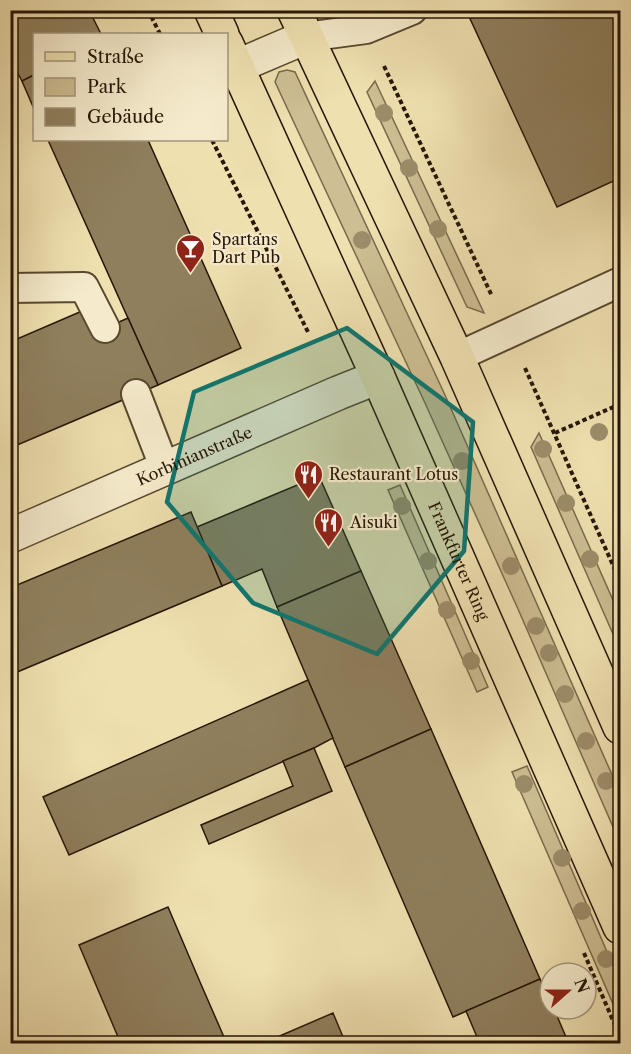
<svg xmlns="http://www.w3.org/2000/svg" width="631" height="1054" font-family="'Libre Caslon Text',serif">
	<style>
		.green { fill: #cdbe93; stroke: #7a6a4c; stroke-width: 1.5 }
		.building { fill: #8f7f5d; stroke: #271604; stroke-width: 1.5 }
		.lines { fill: none; stroke-linecap: round; stroke-linejoin: round }
		.service-casing { stroke: #59482f; stroke-width: 32 }
		.minor-casing { stroke: #59482f; stroke-width: 36 }
		.primary-casing { stroke: #271604; stroke-width: 36 }
		.path { stroke: #271604; stroke-width: 4; stroke-dasharray: 4.5 3; stroke-linecap: butt }
		.service { stroke: #f5ebcc; stroke-width: 28 }
		.minor { stroke: #f5ebcc; stroke-width: 33 }
		.primary { stroke: #efe0b0; stroke-width: 33 }
		.tree { fill: #9c8c69 }
		.marked { fill: #0f766e; fill-opacity: 0.2; stroke: #0f766e; stroke-width: 4.5; stroke-linejoin: round }
		.labels { text-anchor: middle; dominant-baseline: central; stroke-width: 4.5; stroke-linejoin: round; paint-order: stroke }
		.poi-label { font-size: 16px; fill: #271604; stroke: #f5ebcc; text-anchor: start }
		.street-label { font-size: 16px; fill: #271604; stroke: #f5ebcc }
	</style>
	<rect width="100%" height="100%" fill="#efe0b0"/>
	<filter id="stains"><feTurbulence type="fractalNoise" baseFrequency=".00333" numOctaves="4"/><feColorMatrix values="0 0 0 0 .2 0 0 0 0 .09 0 0 0 0 .02 0 0 0 .5 -.17"/></filter>
	<radialGradient id="worn" r=".72"><stop offset=".6" stop-color="#630" stop-opacity="0"/><stop offset="1" stop-color="#630" stop-opacity=".3"/></radialGradient>
	<g class="green">
		<polygon points="287,70 295,72 445,395 620,793 620,843 518,609 425,403 275,82 279,72"/>
		<polygon points="375,81 484,313 467,307 367,92"/>
		<polygon points="539,433 620,616 620,650 531,447"/>
		<polygon points="400,485 488,687 477,692 388,490"/>
		<polygon points="527,766 620,982 620,1020 512,772"/>
	</g>
	<g class="building">
		<polygon points="10,10 89,10 101,34 34,34 34,75 22,81 10,59"/>
		<polygon points="466,10 620,10 620,178 557,207"/>
		<polygon points="34,75 34,109 22,81"/>
		<polygon points="48,140 148,140 241,348 158,385"/>
		<polygon points="82,311 92,334 128,318 158,385 10,448 10,342"/>
		<polygon points="319,476 361,571 277,607 262,569 222,586 197,527"/>
		<polygon points="191,512 222,586 10,675 10,588"/>
		<polygon points="361,571 431,729 345,767 277,607"/>
		<polygon points="308,680 333,738 314,748 69,855 43,797"/>
		<polygon points="431,729 540,979 453,1017 345,767"/>
		<polygon points="314,748 332,791 209,844 201,825 293,786 283,761"/>
		<polygon points="168,907 200,982 227,1044 121,1044 79,945"/>
		<polygon points="540,979 550,1001 550,1009 554,1009 569,1044 480,1044 466,1011"/>
		<polygon points="333,1013 346,1044 262,1044 282,1035"/>
	</g>
	<g class="lines">
		<defs>
			<g id="service">
				<polyline points="306,37 366,29 412,10"/>
				<polyline points="10,288 84,287 105,328"/>
				<polyline points="457,357 620,282"/>
				<polyline points="136,394 165,469"/>
			</g>
			<g id="minor">
				<polyline points="238,66 306,37"/>
				<path id="s1" d="M10,536L338,393L378,377"/>
			</g>
			<g id="primary">
				<polyline points="211,10 222,34"/>
				<polyline points="294,10 457,357 620,727"/>
				<path id="s2" d="M226,43L378,377L620,927"/>
			</g>
		</defs>
		<use href="#service" class="service-casing"/>
		<use href="#minor" class="minor-casing"/>
		<use href="#primary" class="primary-casing"/>
		<g class="path">
			<polyline points="148,10 160,34"/>
			<polyline points="384,66 492,296"/>
			<polyline points="212,140 308,332"/>
			<polyline points="525,368 620,581"/>
			<polyline points="555,433 620,404"/>
			<polyline points="584,953 620,1037"/>
		</g>
		<use href="#service" class="service"/>
		<use href="#minor" class="minor"/>
		<use href="#primary" class="primary"/>
	</g>
	<g class="tree">
		<circle cx="384" cy="113" r="9"/>
		<circle cx="409" cy="168" r="9"/>
		<circle cx="438" cy="229" r="9"/>
		<circle cx="362" cy="240" r="9"/>
		<circle cx="599" cy="432" r="9"/>
		<circle cx="543" cy="449" r="9"/>
		<circle cx="462" cy="461" r="9"/>
		<circle cx="566" cy="503" r="9"/>
		<circle cx="402" cy="506" r="9"/>
		<circle cx="590" cy="559" r="9"/>
		<circle cx="428" cy="561" r="9"/>
		<circle cx="511" cy="566" r="9"/>
		<circle cx="447" cy="610" r="9"/>
		<circle cx="536" cy="626" r="9"/>
		<circle cx="549" cy="653" r="9"/>
		<circle cx="471" cy="661" r="9"/>
		<circle cx="565" cy="694" r="9"/>
		<circle cx="586" cy="741" r="9"/>
		<circle cx="606" cy="781" r="9"/>
		<circle cx="524" cy="784" r="9"/>
		<circle cx="562" cy="858" r="9"/>
		<circle cx="582" cy="911" r="9"/>
		<circle cx="606" cy="959" r="9"/>
	</g>
	<path class="marked" d="M347,328L473,422L464,551L377,654L253,603L167,502L194,392Z"/>
	<defs>
		<symbol id="bar-pin" viewBox="-11 -11 22 30"><path d="M0 17L-7.5 6A9.5 9.5 0 1 1 7.5 6Z" fill="#8f2418" stroke="#f5ebcc"/><path d="M-6-5H6L.8 .8V4.5H3.5V6h-7V4.5H-.8V.8Z" fill="#fff"/></symbol>
		<symbol id="restaurant-pin" viewBox="-11 -11 22 30"><path d="M0 17L-7.5 6A9.5 9.5 0 1 1 7.5 6Z" fill="#8f2418" stroke="#f5ebcc"/><path d="M-5-6h1v4h1v-4h1v4h1v-4h1v5L-1.5 .5V6h-2V.5L-5-1ZM5-6V6H3V1.5H1.5Q1.5-4 5-6Z" fill="#fff"/></symbol>
	</defs>
	<g fill-rule="evenodd">
		<use href="#bar-pin" x="174" y="232" width="33" height="45"/>
		<use href="#restaurant-pin" x="292" y="458" width="33" height="45"/>
		<use href="#restaurant-pin" x="312" y="506" width="33" height="45"/>
	</g>
	<g class="labels">
		<g class="poi-label">
			<text x="212" y="239">Spartans<tspan x="212" dy="18">Dart Pub</tspan></text>
			<text x="329" y="474">Restaurant Lotus</text>
			<text x="350" y="522">Aisuki</text>
		</g>
		<g class="street-label">
			<text stroke="none"><textPath href="#s1" startOffset="201">Korbinianstraße</textPath></text>
			<text stroke="none"><textPath href="#s2" startOffset="568">Frankfurter Ring</textPath></text>
		</g>
	</g>
	<rect width="631" height="1054" fill="none" stroke="#efe0b0" stroke-width="36"/>
	<rect x="12" y="12" width="607" height="1030" fill="none" stroke="#271604" stroke-width="3"/>
	<rect x="18" y="18" width="595" height="1018" fill="none" stroke="#271604" stroke-width="1.5"/>
	<rect x="33" y="33" width="195" height="108" fill="#f5ebcc" stroke="#a3967c" stroke-width="1.5"/>
	<rect x="45" y="52" width="30" height="9" fill="#efe0b0" stroke="#a3967c" stroke-width="1.5"/>
	<text x="87" y="63" font-size="18" fill="#271604">Straße</text>
	<rect x="45" y="78" width="30" height="18" fill="#cdbe93" stroke="#a3967c" stroke-width="1.5"/>
	<text x="87" y="93" font-size="18" fill="#271604">Park</text>
	<rect x="45" y="108" width="30" height="18" fill="#8f7f5d" stroke="#a3967c" stroke-width="1.5"/>
	<text x="87" y="123" font-size="18" fill="#271604">Gebäude</text>
	<g transform="translate(568 991) rotate(69)"><circle r="28" fill="#f5ebcc" stroke="#a3967c" stroke-width="1.5"/>
	<path d="M0-4.5L10 22L0 15L-10 22Z" fill="#8f2418"/>
	<text y="-9" font-size="16" font-weight="bold" text-anchor="middle" fill="#271604">N</text>
	</g>
	<rect width="100%" height="100%" filter="url(#stains)"/>
	<rect width="100%" height="100%" fill="url(#worn)"/>
</svg>
